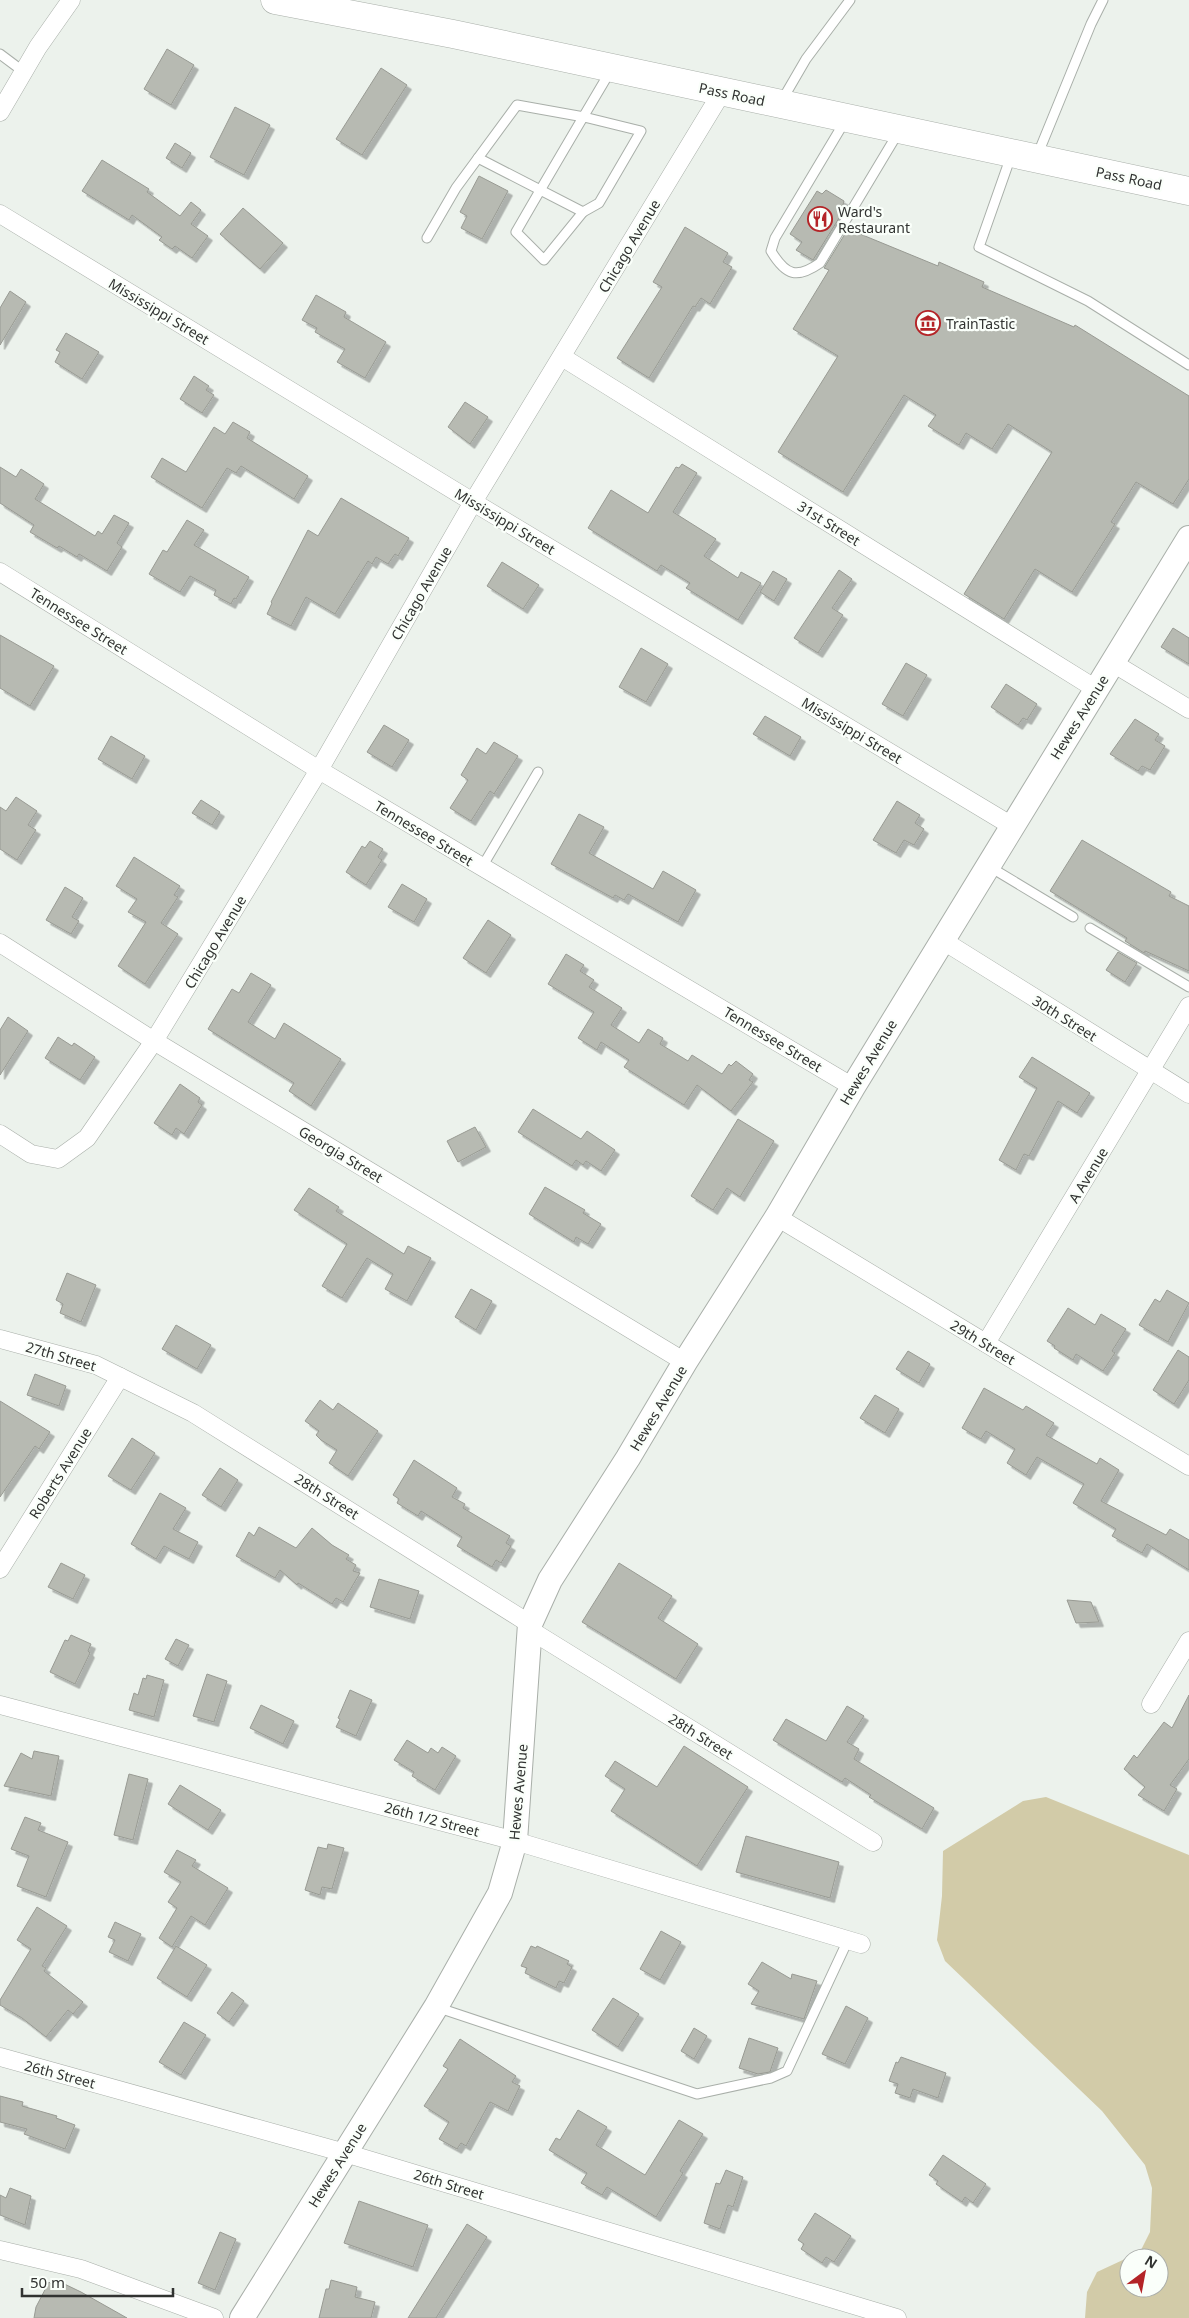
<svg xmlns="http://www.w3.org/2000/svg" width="1189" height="2318" font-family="'Noto Sans',sans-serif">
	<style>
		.green { fill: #d2cba8; fill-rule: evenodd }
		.building { fill: #b7bab2; stroke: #989a93; filter: url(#shadow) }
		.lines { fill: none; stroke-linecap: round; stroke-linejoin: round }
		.service-casing { stroke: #a9afa9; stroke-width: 11 }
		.minor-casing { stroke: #a9afa9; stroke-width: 19 }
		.secondary-casing { stroke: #a9afa9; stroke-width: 26 }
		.primary-casing { stroke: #a9afa9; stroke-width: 29 }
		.service { stroke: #fff; stroke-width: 9 }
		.minor { stroke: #fff; stroke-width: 18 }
		.secondary { stroke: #fff; stroke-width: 24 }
		.primary { stroke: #fff; stroke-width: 28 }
		.labels { text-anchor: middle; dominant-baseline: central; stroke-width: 4.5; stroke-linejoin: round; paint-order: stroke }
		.street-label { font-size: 14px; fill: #313331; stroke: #fafffa }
		.poi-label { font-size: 14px; fill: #313331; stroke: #fafffa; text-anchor: start }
	</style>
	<defs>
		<filter id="shadow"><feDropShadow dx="4.5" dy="4.5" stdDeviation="0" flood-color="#0004"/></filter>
	</defs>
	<rect width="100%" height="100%" fill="#ecf2ec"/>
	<path class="green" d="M1046,1797L1189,1855V2318H1085L1087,2292L1097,2272L1140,2252L1150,2232L1152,2188L1145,2165L1102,2111L945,1961L937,1940L942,1896L943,1851L1023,1801ZM1129,2258H1159V2288H1129Z"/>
	<g class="building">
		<polygon points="167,49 194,65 171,105 144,89"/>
		<polygon points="381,68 407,85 362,155 336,139"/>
		<polygon points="235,107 270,125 244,175 210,157"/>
		<polygon points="175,143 191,153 182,168 166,158"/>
		<polygon points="102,160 149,189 147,192 180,216 191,202 201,210 191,224 208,236 192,258 175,246 172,249 159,240 162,237 132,215 129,220 82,191"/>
		<polygon points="479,176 508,191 482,239 461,228 467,216 460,212"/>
		<polygon points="826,190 844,201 843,205 846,207 813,260 796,250 802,242 790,234 817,191 822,194"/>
		<polygon points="243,208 283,243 260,269 220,234"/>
		<polygon points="685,227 728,253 723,262 732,267 710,304 701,298 695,307 693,306 649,378 617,358 662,287 653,282"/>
		<polygon points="848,229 938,266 939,262 984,282 982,287 1074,327 1075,325 1189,396 1189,479 1173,504 1136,482 1111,522 1115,524 1072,592 1035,569 1004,619 964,594 1052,452 1008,424 992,449 966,433 959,445 928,426 936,415 904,395 843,492 778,452 838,356 793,329 829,270 824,268"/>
		<polygon points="10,291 26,302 0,345 0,308"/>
		<polygon points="316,295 346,312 344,317 386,342 365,378 337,362 345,349 315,332 317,328 302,320"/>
		<polygon points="66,333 99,352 82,379 55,362 60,352 56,350"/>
		<polygon points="194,376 209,386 206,390 214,395 202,413 180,399"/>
		<polygon points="465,402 488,417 470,444 448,427"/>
		<polygon points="233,422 250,432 247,438 308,476 294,499 241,466 236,473 227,468 202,508 151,477 162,458 186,472 214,427 225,434"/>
		<polygon points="682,464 697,473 673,512 716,539 704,556 738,578 741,572 761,583 738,620 686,588 690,583 661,565 657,571 588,528 611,490 648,513 676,467 679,468"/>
		<polygon points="0,467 16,477 21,469 44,484 35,499 95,536 98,531 102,534 114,515 129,523 117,543 122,547 107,571 79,554 77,557 59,546 57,548 30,532 34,525 0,503"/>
		<polygon points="341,498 409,538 398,556 395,554 388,564 376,557 372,564 368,561 335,614 306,597 291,626 267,614 272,603 271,602 308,530 318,536"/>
		<polygon points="187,520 204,530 194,545 249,577 236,599 234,598 231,604 214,595 216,590 190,576 180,592 149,574 163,550 167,552"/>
		<polygon points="502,562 539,585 523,609 487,586"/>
		<polygon points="839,570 852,579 832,608 843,615 818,653 794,638"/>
		<polygon points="773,571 787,579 774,601 760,592"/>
		<polygon points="1173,628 1189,638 1189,664 1161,647"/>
		<polygon points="0,635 54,666 30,706 0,688"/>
		<polygon points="641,648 668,664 646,702 619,687"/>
		<polygon points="906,663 927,675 903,716 882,704"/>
		<polygon points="1006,684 1037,704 1027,720 1023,718 1018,725 991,707"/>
		<polygon points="765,716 801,737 790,756 753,734"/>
		<polygon points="1135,719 1159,734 1155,740 1165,746 1150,770 1142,766 1138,771 1110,754"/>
		<polygon points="384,725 409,740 392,767 367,752"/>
		<polygon points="111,736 145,756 132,779 98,759"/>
		<polygon points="494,742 518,756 494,794 490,791 471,821 450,808 468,780 461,775 477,748 486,754"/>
		<polygon points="16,797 37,811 28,825 36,830 17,860 0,849 0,807 6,811"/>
		<polygon points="201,800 220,812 212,825 192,813"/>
		<polygon points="897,801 920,815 915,823 924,829 914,845 904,840 896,853 873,840"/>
		<polygon points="579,814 604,827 589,853 653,889 663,871 696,890 678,922 628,894 624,900 615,895 613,898 551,864"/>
		<polygon points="1082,840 1171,892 1169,896 1189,906 1189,971 1145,951 1144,953 1125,941 1127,938 1050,891"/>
		<polygon points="370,841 383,849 378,857 382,860 366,885 346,872 362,846 365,848"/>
		<polygon points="134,857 180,886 174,895 178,897 161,923 178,934 145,984 118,966 146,922 128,912 137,899 116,886"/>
		<polygon points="402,884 427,899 414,922 388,907"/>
		<polygon points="65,887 83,898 72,917 79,921 71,934 46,920"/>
		<polygon points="488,920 511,935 486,973 463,958"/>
		<polygon points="1118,952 1137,963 1125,982 1106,970"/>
		<polygon points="566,954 584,965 580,971 594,980 589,987 622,1008 611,1025 639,1043 648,1029 663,1038 660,1044 688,1061 692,1055 722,1074 729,1064 731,1066 736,1061 753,1074 749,1080 753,1082 731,1111 697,1085 684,1105 624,1067 629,1060 601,1042 597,1050 578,1038 594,1012 548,984"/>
		<polygon points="251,973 271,985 248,1022 275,1039 284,1023 341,1059 311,1106 289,1091 294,1083 208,1029 232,989 239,993"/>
		<polygon points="8,1017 28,1031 0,1075 0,1030"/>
		<polygon points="58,1037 72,1046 74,1043 95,1057 80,1080 45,1058"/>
		<polygon points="1032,1057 1090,1093 1077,1113 1058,1101 1029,1156 1024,1154 1016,1170 999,1160 1037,1088 1019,1077"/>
		<polygon points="180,1084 200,1098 198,1102 202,1105 184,1134 176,1128 172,1135 154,1123"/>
		<polygon points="533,1109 581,1139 587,1131 615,1150 601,1171 586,1161 583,1165 576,1160 572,1166 518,1132"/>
		<polygon points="738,1119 774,1141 740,1197 727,1188 713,1210 691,1196"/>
		<polygon points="475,1127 486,1147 458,1162 447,1141"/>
		<polygon points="545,1187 585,1210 583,1213 601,1224 588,1244 576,1237 574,1242 529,1214"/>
		<polygon points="309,1188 339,1207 336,1211 404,1254 408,1246 431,1258 407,1301 385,1289 393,1274 367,1258 342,1298 322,1286 347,1244 294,1210"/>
		<polygon points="67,1273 96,1285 81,1322 60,1313 63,1304 56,1300"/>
		<polygon points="471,1289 492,1301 476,1330 455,1317"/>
		<polygon points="1167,1290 1189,1303 1168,1342 1139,1325 1155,1299 1160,1302"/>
		<polygon points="1068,1308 1095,1325 1101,1314 1126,1329 1112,1351 1115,1353 1103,1371 1076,1354 1073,1360 1054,1348 1055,1346 1047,1341"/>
		<polygon points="176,1325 211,1345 197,1369 162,1349"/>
		<polygon points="1178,1350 1189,1357 1189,1380 1174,1404 1153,1390"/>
		<polygon points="908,1351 930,1364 919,1383 896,1369"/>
		<polygon points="35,1374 66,1386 59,1406 27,1395"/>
		<polygon points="984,1388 1023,1410 1026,1406 1054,1423 1046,1435 1097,1464 1100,1458 1119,1470 1101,1501 1166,1535 1170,1529 1189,1540 1189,1570 1147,1544 1142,1553 1112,1536 1116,1529 1073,1503 1084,1484 1037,1457 1026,1475 1007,1463 1015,1449 986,1431 981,1439 962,1428"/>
		<polygon points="875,1395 899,1409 885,1433 860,1418"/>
		<polygon points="320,1400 333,1410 338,1403 378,1431 348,1476 329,1463 337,1450 321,1440 316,1435 319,1431 305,1421"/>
		<polygon points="0,1401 50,1432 39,1449 35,1446 0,1497"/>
		<polygon points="132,1438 155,1453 131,1490 108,1476"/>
		<polygon points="414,1460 457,1488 452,1497 465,1504 463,1508 510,1536 506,1543 511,1546 501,1563 496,1560 492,1567 457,1546 462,1537 421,1511 418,1516 397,1503 399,1499 393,1495"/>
		<polygon points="220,1468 238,1480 221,1507 202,1495"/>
		<polygon points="160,1493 186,1508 173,1529 198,1542 189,1559 164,1546 156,1559 131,1544"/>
		<polygon points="259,1527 296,1548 312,1528 332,1545 349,1555 346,1559 356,1565 353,1571 360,1573 343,1602 336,1598 332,1604 298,1583 297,1585 280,1570 275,1578 236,1556 249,1532 254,1536"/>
		<polygon points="61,1563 85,1575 73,1599 48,1587"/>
		<polygon points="619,1563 672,1596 658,1618 698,1644 676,1679 582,1622"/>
		<polygon points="379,1579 419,1591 410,1619 370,1607"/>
		<polygon points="1067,1600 1091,1602 1099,1622 1076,1623"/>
		<polygon points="71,1635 91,1644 88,1651 90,1653 75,1684 50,1672 65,1640 68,1641"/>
		<polygon points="176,1639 189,1645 178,1666 165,1659"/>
		<polygon points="207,1674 227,1681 214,1722 193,1716"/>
		<polygon points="147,1675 164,1680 154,1717 129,1710 134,1693 138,1695 143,1678 146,1679"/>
		<polygon points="350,1690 372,1700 356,1736 336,1727 340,1719 338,1718"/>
		<polygon points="1189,1695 1189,1759 1170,1785 1177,1789 1164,1811 1138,1795 1145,1787 1124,1769 1134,1755 1137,1758 1164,1722 1172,1728"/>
		<polygon points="261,1705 294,1721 283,1744 250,1728"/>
		<polygon points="847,1706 864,1716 847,1742 859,1749 854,1759 934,1808 922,1829 869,1797 871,1795 845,1778 842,1782 773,1740 786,1719 826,1741"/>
		<polygon points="407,1740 428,1753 431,1748 438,1753 442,1747 456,1756 435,1790 412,1776 414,1772 394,1760"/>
		<polygon points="684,1746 748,1787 697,1866 611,1811 625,1789 605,1776 615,1761 657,1787"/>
		<polygon points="34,1751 59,1756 51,1796 4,1786 21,1753 32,1759"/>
		<polygon points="129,1774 148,1779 133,1840 114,1835"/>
		<polygon points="180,1785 221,1810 208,1830 168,1804"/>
		<polygon points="25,1817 41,1823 38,1830 68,1842 46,1897 17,1886 29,1856 11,1849"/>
		<polygon points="746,1836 839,1862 830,1898 736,1872"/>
		<polygon points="328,1844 344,1848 332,1889 322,1887 320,1895 305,1890 318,1847 327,1849"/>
		<polygon points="177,1850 196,1860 192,1866 228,1888 205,1925 191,1916 172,1947 159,1938 177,1908 168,1902 181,1882 164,1872"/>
		<polygon points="37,1907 67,1926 42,1966 46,1968 44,1971 83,2002 73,2014 68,2010 46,2037 22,2018 0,2005 0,2000 31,1949 17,1940"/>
		<polygon points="115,1922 141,1934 128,1961 109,1952 115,1940 108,1937"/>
		<polygon points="661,1931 681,1942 660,1980 640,1969"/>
		<polygon points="176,1946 207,1965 187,1997 157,1978"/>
		<polygon points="531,1946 536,1948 537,1946 569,1961 567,1964 572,1967 564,1983 559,1981 556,1988 525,1973 527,1968 521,1966"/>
		<polygon points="762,1962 791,1979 792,1974 817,1981 804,2019 751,2004 759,1991 748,1984"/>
		<polygon points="232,1992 244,2001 229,2022 217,2013"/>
		<polygon points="613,1998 639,2014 618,2047 592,2030"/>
		<polygon points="846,2006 868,2018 845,2064 822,2054"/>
		<polygon points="184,2022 206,2035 181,2075 159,2062"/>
		<polygon points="694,2028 707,2036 694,2059 681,2051"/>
		<polygon points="749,2038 778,2048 770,2072 758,2074 739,2068"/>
		<polygon points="460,2039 516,2076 512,2082 520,2086 508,2111 490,2102 466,2146 461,2143 457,2149 439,2139 449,2122 424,2106 448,2069 443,2066"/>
		<polygon points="901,2057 946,2073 938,2098 913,2089 910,2098 895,2093 898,2084 889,2081 896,2062 898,2063"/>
		<polygon points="0,2096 23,2102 22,2106 57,2116 56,2118 75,2125 65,2149 24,2134 27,2129 0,2122"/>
		<polygon points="578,2110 607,2127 596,2145 645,2175 679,2120 703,2134 680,2171 683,2173 656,2217 607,2187 602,2195 581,2183 587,2173 549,2150 556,2138 560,2140"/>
		<polygon points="943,2155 986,2184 973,2203 965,2197 962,2202 936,2184 938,2181 929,2175"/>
		<polygon points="726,2170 743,2177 733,2207 728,2205 720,2229 704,2223 716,2183 720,2184"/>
		<polygon points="10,2188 31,2196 25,2225 0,2215 0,2195 6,2198"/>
		<polygon points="359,2201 428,2225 413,2267 344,2243"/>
		<polygon points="815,2213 851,2236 834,2262 826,2257 822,2263 801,2249 804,2244 798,2240"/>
		<polygon points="467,2224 487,2237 436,2318 408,2318"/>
		<polygon points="220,2232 236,2239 215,2290 198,2283"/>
		<polygon points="54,2279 81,2292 127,2318 34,2318 36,2307 49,2282 51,2284"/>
		<polygon points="331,2280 357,2287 355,2297 375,2302 371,2318 319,2318 326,2289 329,2289"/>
	</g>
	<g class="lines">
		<defs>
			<g id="service">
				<polyline points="0,54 24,72"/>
				<polyline points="781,102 806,59 850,0"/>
				<path d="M845,121L775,238L771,251C786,276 797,279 820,263L898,133"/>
				<polyline points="1011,156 979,247 1088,301 1189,365"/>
				<polyline points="1037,156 1091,24 1103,0"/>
				<polyline points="478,158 583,212"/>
				<path d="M427,238L456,188L517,105L584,117L641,131L599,203L583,212L544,260L516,232C547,178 579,124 611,70"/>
				<polyline points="482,867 538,772"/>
				<polyline points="990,867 1073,917"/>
				<polyline points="1090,928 1189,987"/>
				<polyline points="436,2007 697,2094 771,2078 787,2071 848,1940"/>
			</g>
			<g id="minor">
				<polyline points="0,112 38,47 71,0"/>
				<polyline points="0,214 473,502 1012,826"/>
				<polyline points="562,357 1096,689"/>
				<polyline points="0,572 319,770 853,1087"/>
				<polyline points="1113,663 1189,709"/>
				<polyline points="942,940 1189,1094"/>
				<polyline points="0,943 154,1041 685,1362"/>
				<polyline points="0,1134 31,1154 58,1159 87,1138 154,1041 319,770 473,502 722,92"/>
				<polyline points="777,1217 1189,1466"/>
				<polyline points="0,1339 96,1365 193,1413 530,1624"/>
				<polyline points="986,1343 1189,1006"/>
				<polyline points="0,1569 120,1377"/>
				<polyline points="530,1630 873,1842"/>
				<polyline points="1151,1704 1189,1641"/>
				<polyline points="0,1705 515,1841 861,1944"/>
				<polyline points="0,2057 345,2153 897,2318"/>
				<polyline points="0,2250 81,2269 214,2318"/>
			</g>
			<polyline id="secondary" points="242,2318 436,2007 500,1893 515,1841 530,1624 550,1580 628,1458 685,1362 777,1217 853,1087 1189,538"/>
			<polyline id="primary" points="275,0 453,34 1189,191"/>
		</defs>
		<use href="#service" class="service-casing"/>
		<use href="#minor" class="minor-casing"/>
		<use href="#secondary" class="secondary-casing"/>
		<use href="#primary" class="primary-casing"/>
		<use href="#service" class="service"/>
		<use href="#minor" class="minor"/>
		<use href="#secondary" class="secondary"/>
		<use href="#primary" class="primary"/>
	</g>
	<defs>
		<symbol id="restaurant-ring" viewBox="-11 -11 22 22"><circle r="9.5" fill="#fafffa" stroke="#b42427" stroke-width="1.5"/><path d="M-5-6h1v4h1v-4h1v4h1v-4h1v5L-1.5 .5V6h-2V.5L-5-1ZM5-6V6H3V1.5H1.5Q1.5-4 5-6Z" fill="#b42427"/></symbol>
		<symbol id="museum-ring" viewBox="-11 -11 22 22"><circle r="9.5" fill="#fafffa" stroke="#b42427" stroke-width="1.5"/><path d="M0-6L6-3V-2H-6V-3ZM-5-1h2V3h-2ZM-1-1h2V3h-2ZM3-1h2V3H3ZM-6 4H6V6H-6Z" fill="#b42427"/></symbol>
	</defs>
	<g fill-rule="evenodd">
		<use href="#restaurant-ring" x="806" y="205" width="28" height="28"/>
		<use href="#museum-ring" x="914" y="309" width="28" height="28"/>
	</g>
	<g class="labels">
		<g class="street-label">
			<text transform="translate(732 94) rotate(12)">Pass Road</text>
			<text transform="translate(1129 178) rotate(12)">Pass Road</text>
			<text transform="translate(629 246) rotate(-59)">Chicago Avenue</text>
			<text transform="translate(159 311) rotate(31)">Mississippi Street</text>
			<text transform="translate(505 521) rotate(31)">Mississippi Street</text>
			<text transform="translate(829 523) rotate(32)">31st Street</text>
			<text transform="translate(421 593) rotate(-60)">Chicago Avenue</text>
			<text transform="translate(79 621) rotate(32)">Tennessee Street</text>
			<text transform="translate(1079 717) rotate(-58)">Hewes Avenue</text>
			<text transform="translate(852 730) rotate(31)">Mississippi Street</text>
			<text transform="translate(424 833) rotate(31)">Tennessee Street</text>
			<text transform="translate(215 942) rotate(-59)">Chicago Avenue</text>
			<text transform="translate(1065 1018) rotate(32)">30th Street</text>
			<text transform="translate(773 1039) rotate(31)">Tennessee Street</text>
			<text transform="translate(868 1062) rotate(-59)">Hewes Avenue</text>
			<text transform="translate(341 1154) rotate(31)">Georgia Street</text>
			<text transform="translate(1088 1175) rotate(-59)">A Avenue</text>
			<text transform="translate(983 1342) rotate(31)">29th Street</text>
			<text transform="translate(61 1356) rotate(16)">27th Street</text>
			<text transform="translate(658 1408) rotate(-59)">Hewes Avenue</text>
			<text transform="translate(60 1473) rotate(-58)">Roberts Avenue</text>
			<text transform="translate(327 1496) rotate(32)">28th Street</text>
			<text transform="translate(701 1736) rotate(32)">28th Street</text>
			<text transform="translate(518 1792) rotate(-85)">Hewes Avenue</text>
			<text transform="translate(432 1819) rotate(15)">26th 1/2 Street</text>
			<text transform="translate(60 2074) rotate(15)">26th Street</text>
			<text transform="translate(337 2165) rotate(-58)">Hewes Avenue</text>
			<text transform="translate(449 2184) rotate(17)">26th Street</text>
		</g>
		<g class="poi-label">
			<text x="838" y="211">Ward's<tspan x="838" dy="16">Restaurant</tspan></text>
			<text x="946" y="323">TrainTastic</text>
		</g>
	</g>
	<g transform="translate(1144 2273) rotate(32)"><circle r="24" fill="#fafffa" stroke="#aaadaa"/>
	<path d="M0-4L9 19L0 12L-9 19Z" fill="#b42427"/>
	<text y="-8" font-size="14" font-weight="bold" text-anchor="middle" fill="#313331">N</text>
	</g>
	<path d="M22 2288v8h151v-8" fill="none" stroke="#313331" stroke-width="2.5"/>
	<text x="30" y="2288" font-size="15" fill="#313331" stroke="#fafffa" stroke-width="4" paint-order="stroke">50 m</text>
</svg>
